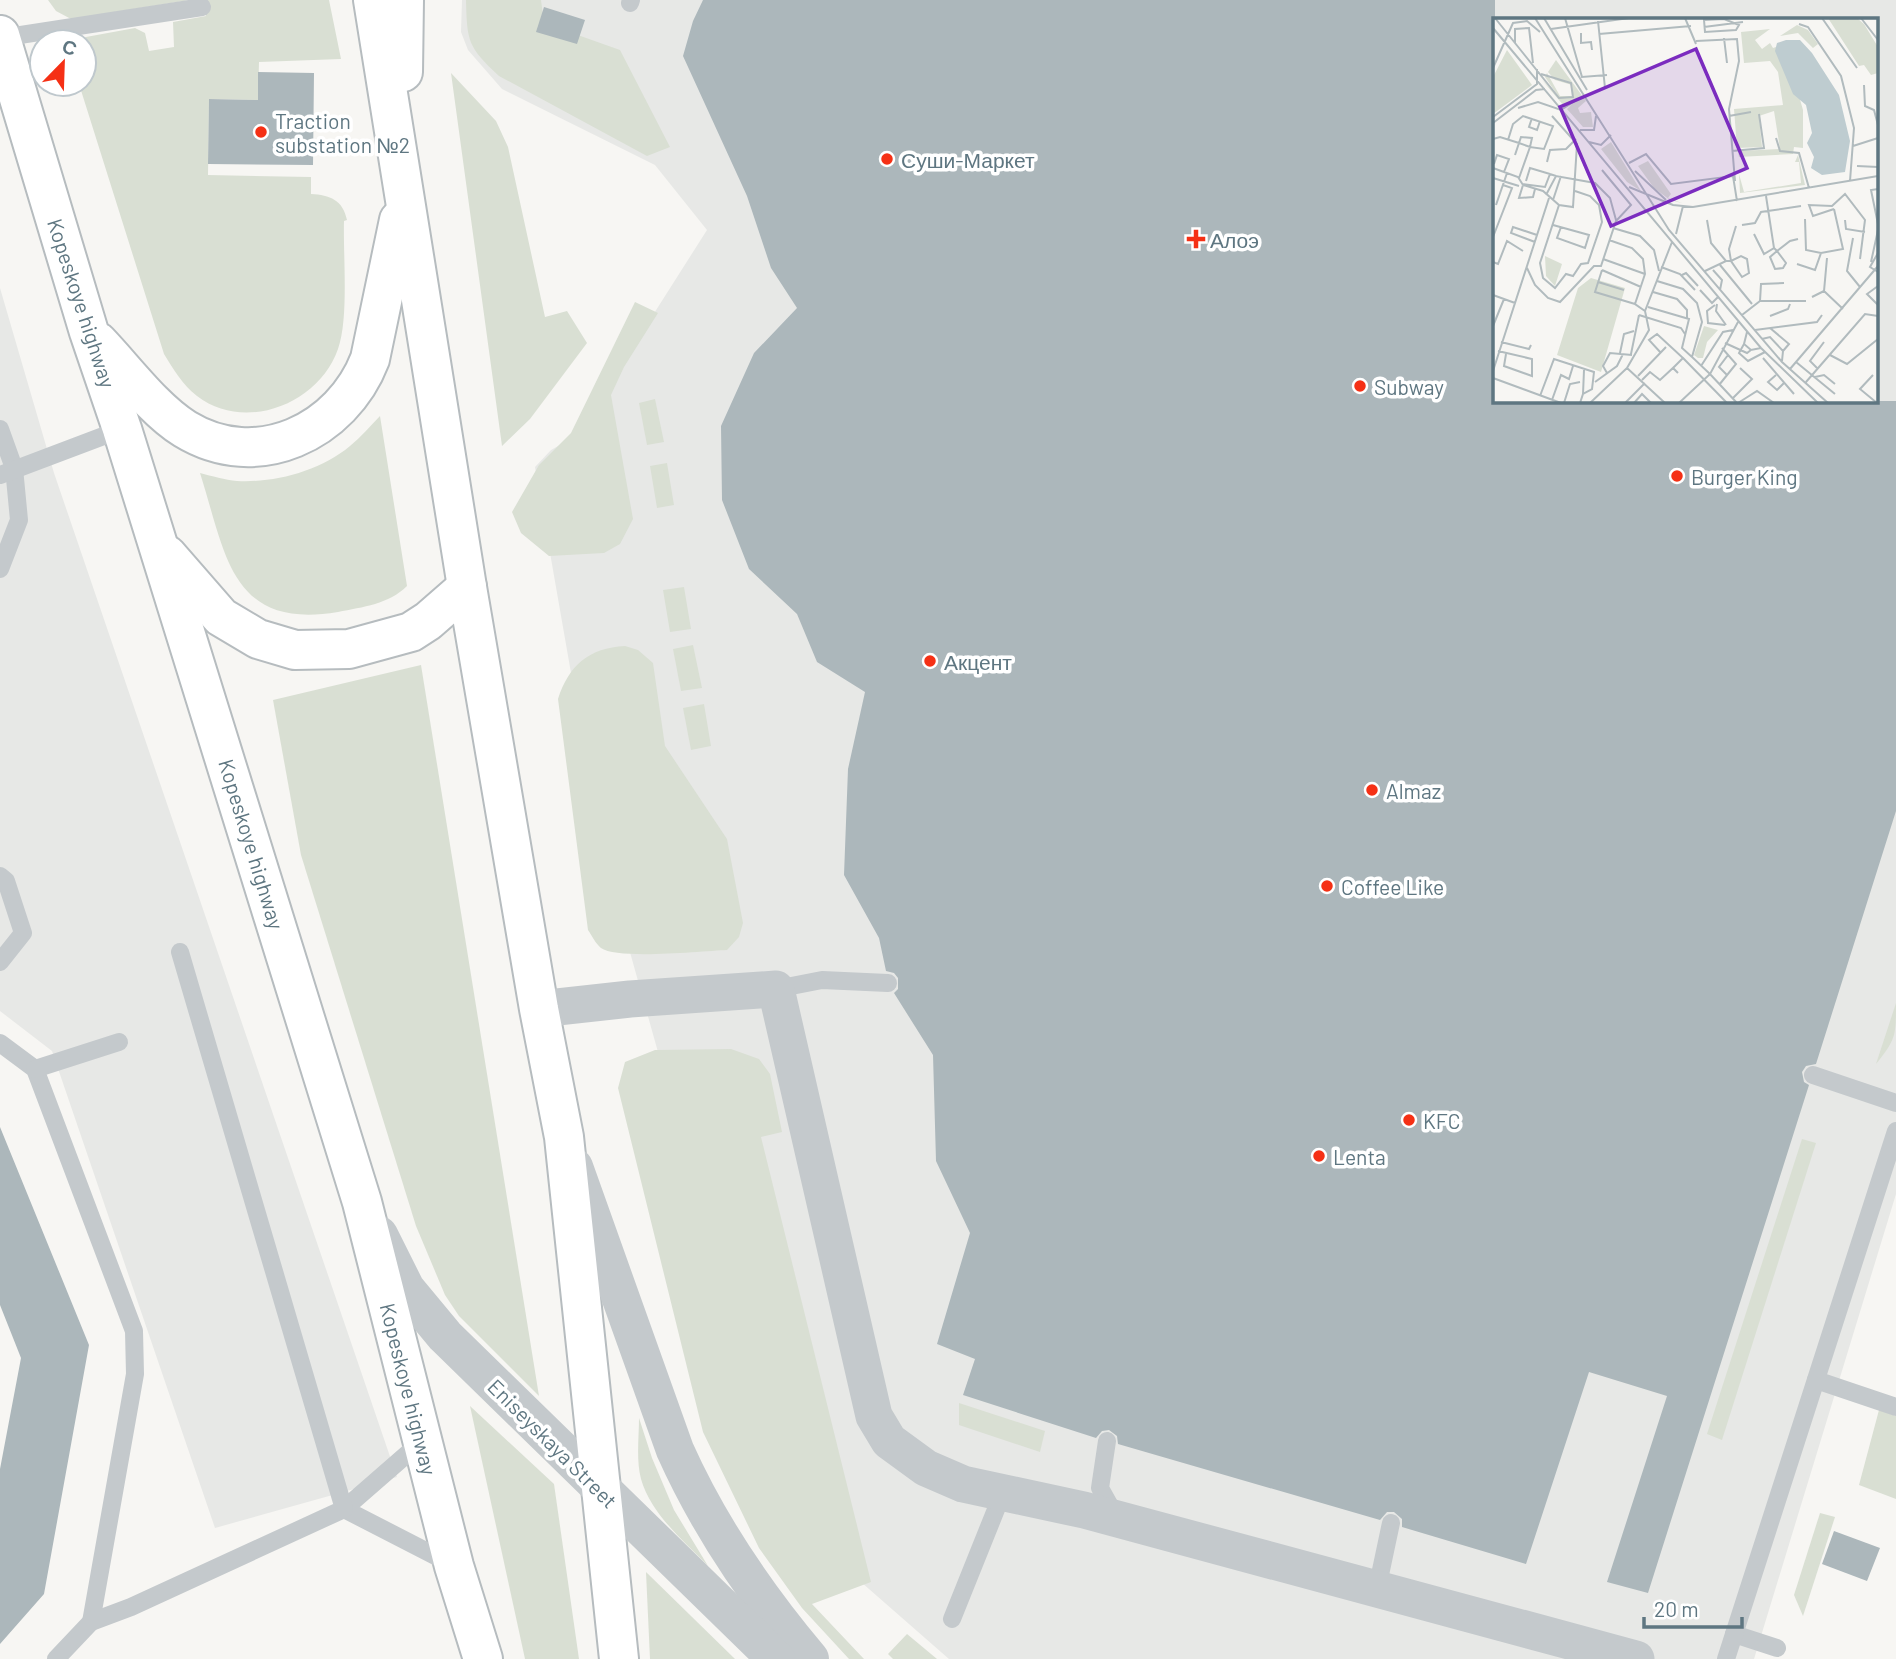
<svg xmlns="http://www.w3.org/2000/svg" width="1896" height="1659" font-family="Barlow,sans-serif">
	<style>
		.built { fill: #e7e8e6; fill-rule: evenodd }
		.green { fill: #d9dfd3 }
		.building { fill: #acb7bb }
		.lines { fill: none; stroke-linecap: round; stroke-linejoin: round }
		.primary-casing { stroke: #b6bcbf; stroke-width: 42 }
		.service { stroke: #c4c9cc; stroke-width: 18 }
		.minor { stroke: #c4c9cc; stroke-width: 37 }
		.tertiary { stroke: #c4c9cc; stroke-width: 38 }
		.primary { stroke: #fff; stroke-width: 38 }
		.poi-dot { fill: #f53015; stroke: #fff; stroke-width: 2.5 }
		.labels { text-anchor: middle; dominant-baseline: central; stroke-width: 7; stroke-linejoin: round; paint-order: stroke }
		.poi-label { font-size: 21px; fill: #5e7681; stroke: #fff; text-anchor: start }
		.street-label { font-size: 21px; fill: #5e7681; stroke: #fff }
		.inset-road { fill: none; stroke: #b1bbbe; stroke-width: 2 }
		.view { fill: #7b2cbf; fill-opacity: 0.15; stroke: #7b2cbf; stroke-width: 3.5 }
		.inset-edge { fill: none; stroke: #5e7681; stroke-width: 3.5 }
	</style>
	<rect width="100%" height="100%" fill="#f7f6f3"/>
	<g class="built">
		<path d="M462,0H1896V1194L1754,1659H949L789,1519L603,856L535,467L551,450L576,436L707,230L655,165L502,89L468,50L461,32ZM1495,19H1877V401H1495Z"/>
		<polygon points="0,288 54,473 397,1477 215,1528 52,1051 0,1011"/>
	</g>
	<g class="green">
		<polygon points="48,0 190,0 71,19 56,11"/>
		<path d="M204,0H329L341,59L259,62L258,100L209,99L208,175L311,177V194C330,195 343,200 347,220L344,221C343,256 349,318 338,349C319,404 245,433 197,396C182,384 174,370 164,354L79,84H84V42H77L86,37L135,28L145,33L149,51L174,47L173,22L206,16Z"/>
		<path d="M466,0H541L544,23L620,50L670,147L647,156L499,76C468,47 467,42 466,0Z"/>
		<polygon points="451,73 496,121 508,147 545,317 567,311 587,343 530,419 502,446"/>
		<polygon points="635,302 658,313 624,367 611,395 633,519 620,544 604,553 549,556 521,533 512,512 539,465 571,433"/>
		<polygon points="655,399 664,442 647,445 639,403"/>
		<path d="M380,416L407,586C389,604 363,607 338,612C230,630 226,554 200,473C212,476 225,480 237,481C275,483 320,471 350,446C361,437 370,426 380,416Z"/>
		<polygon points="667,463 674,505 657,508 650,466"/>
		<polygon points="684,587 691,629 670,632 663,590"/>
		<polygon points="693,645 702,688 681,691 673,649"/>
		<path d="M625,646L638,650L653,663L665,746L727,839L743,923L739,937L727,950C703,951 617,960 601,948C596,944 592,936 588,930L558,699C569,665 589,648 625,646Z"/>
		<polygon points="421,665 539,1396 459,1316 445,1295 416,1226 301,855 273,700"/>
		<polygon points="704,704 711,746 691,750 683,708"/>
		<path d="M1896,1003C1896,1036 1896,1039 1876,1064Z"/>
		<polygon points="731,1049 759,1059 770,1074 782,1132 761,1137 871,1582 812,1604 864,1659 849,1659 802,1608 759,1548 703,1432 618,1088 625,1062 655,1050"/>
		<polygon points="1802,1139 1816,1143 1722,1440 1707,1434"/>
		<polygon points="959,1403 1045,1431 1040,1452 959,1425"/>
		<polygon points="470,1406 554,1484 579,1659 525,1659"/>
		<polygon points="1879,1410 1896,1416 1896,1499 1859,1485"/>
		<path d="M639,1418L652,1458L674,1510L708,1566C683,1540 651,1514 641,1479C636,1460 639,1437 639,1418Z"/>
		<polygon points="1820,1513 1835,1517 1803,1616 1794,1595"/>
		<polygon points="646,1572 735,1659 650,1659"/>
		<polygon points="907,1634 937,1659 893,1659 888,1654"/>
	</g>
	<g class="building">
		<polygon points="703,0 1495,0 1495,401 1896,401 1896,811 1816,1064 1806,1066 1802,1072 1804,1082 1809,1085 1648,1593 1607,1582 1667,1396 1589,1372 1526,1564 1402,1527 1402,1519 1394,1512 1387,1512 1380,1520 1118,1444 1117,1436 1109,1430 1102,1431 1096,1438 963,1395 975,1359 937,1344 970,1233 936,1161 933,1055 894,993 898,989 898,978 894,973 886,971 879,938 844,875 848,769 865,692 817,662 797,614 749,569 722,500 721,426 754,353 797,308 771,268 747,196 683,56 693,21"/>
		<polygon points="544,7 585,20 577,44 536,32"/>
		<polygon points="258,72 314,73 313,165 208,164 209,99 258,100"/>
		<polygon points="0,1127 89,1345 44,1594 0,1644 0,1469 21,1358 0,1305"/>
		<polygon points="1834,1531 1880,1548 1867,1581 1822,1564"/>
	</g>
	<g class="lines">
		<defs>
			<g id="primary">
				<polyline points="373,0 467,587 539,1009 564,1137 619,1659"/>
				<polyline points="0,35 89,332 122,429 362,1202 454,1566 483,1659"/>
				<polyline points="403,72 404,0"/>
				<path d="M98,342C124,369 153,409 185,429C257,473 342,432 370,359L399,220"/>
				<polyline points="167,555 221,617 258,639 295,650 349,649 411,632 428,621 467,587"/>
			</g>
		</defs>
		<use href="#primary" class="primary-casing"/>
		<g class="service">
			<polyline points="630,3 631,0"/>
			<polyline points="0,38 202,7"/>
			<polyline points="0,429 14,468 19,520 0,569"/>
			<polyline points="0,475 122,429"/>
			<polyline points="0,876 6,881 23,933 0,962"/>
			<polyline points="776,989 822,980 888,983"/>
			<polyline points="0,1043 35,1069 134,1331 135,1374 91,1622"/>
			<polyline points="35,1069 119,1042"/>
			<polyline points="1813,1075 1896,1103"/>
			<polyline points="1816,1380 1896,1407"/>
			<polyline points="422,1441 344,1509 451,1564"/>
			<polyline points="1107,1441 1100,1488 1115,1515"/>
			<polyline points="1377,1589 1391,1523"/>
			<polyline points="952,1619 1003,1492"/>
			<polyline points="1734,1634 1777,1648"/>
			<polyline points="56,1659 91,1622 131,1607 344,1509 180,952"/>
			<polyline points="1726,1659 1896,1131"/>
		</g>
		<polyline class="minor" points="539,1009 630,999 776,989 874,1416 889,1441 926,1468 963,1484 1084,1510 1636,1659"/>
		<g class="tertiary">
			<path d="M574,1167L675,1450C709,1526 757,1596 810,1659"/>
			<polyline points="379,1235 406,1289 445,1336 776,1659"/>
		</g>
		<use href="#primary" class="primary"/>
	</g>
	<g class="poi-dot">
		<circle cx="261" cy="132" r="7"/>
		<circle cx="887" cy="159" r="7"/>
		<path d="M1192.5 228.5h7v7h7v7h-7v7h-7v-7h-7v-7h7z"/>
		<circle cx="1360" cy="386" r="7"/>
		<circle cx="1677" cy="476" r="7"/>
		<circle cx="930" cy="661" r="7"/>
		<circle cx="1372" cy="790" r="7"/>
		<circle cx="1327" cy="886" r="7"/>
		<circle cx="1409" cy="1120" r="7"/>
		<circle cx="1319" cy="1156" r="7"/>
	</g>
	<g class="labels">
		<g class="poi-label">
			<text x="275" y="120">Traction<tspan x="275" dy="24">substation №2</tspan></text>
			<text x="901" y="159">Суши-Маркет</text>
			<text x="1210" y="239">Алоэ</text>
			<text x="1374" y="386">Subway</text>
			<text x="1691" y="476">Burger King</text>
			<text x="944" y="661">Акцент</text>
			<text x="1386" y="790">Almaz</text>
			<text x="1341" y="886">Coffee Like</text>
			<text x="1423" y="1120">KFC</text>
			<text x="1333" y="1156">Lenta</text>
		</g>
		<g class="street-label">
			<text transform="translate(82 303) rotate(72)">Kopeskoye highway</text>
			<text transform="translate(252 844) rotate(73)">Kopeskoye highway</text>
			<text transform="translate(409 1389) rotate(76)">Kopeskoye highway</text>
			<text transform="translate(553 1443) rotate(45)">Eniseyskaya Street</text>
		</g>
	</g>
	<g transform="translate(1493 18)">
		<rect width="385" height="385" fill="#f7f6f3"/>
		<path d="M335,0H364L371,6L385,29V55L378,57L371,47L366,48ZM304,7L315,12L325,26L320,30L305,15L287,18ZM277,11L262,22L269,31L277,25L280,30L286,28L298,50L310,92V130L301,129L300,136L246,139L245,133L287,131L281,93L266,98L269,129L244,130L241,91L290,87L285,54L277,43L251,45L248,14ZM14,32L39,67L0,96V59ZM63,42L93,83L85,90L87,95L98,94L100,109H90L74,91L80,85L71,88L49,62L65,78L52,59L54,55L67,78H80L79,67L62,62L55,54ZM118,124L148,173L134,164L108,131ZM305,137L312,167L247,175L246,156L251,174L308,165L306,144H302ZM155,143L178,176L175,180L189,185L177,182L161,170L145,148ZM52,238L69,246L62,268L53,258ZM98,260L132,270L108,354L64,337L85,270ZM211,308L225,312L214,324L210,340H205L201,337Z" fill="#d9dfd3"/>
		<path d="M293,22H307L319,35L346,77L357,123L352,154L329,157L318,150L321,139L314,125L319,115L313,87L300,76L282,33L284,25Z" fill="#beccd0"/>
		<path class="inset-road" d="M2,0L66,80L80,79L78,65L48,56M42,0L176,212L289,344L335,385M51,0L94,72M72,0L89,59L114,57M192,0L203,26M329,0L364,50M368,0L385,22M231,1L246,7L243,12L212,14L211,2ZM105,3L112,70M306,6L315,9L348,58L361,110L357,163M211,9L250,4M0,10L268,330L325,385M58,11L136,0M88,15V25L98,24L99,32M106,16L198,8M231,20L234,45M203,23L244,21L246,43L236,91L242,163M22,25V11L36,10L40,45M0,50L20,5L34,3L47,14M371,67L372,88L381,92L385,107M25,90L45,84L68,92L82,83M236,98L258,94M0,99L44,66V51M39,100L36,109L44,112L47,103M0,105L43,72L52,71M87,112H101L103,98M283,120L287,133L306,135L316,170M0,121L7,119L26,125L37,129L39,120L28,119L22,137M15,122L20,106L30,98L60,108L51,131L37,129L26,160M96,124L108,127L118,117M360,128L385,120M239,133L271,130L266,96M54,144L57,132L73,131L83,121M136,145L153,136L178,166L240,158L244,183M1,146L4,137L16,141L11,154M364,148L385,149M0,150L25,159L30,167L50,173L66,187L80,189L84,126L59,98M142,153L173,182M0,160L26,168M33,163L37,150L57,156M29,166L52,169L57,156L63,158M30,167L26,180L40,179L42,171M136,169L180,187L200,189L385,158M385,171L378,172L385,206M53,177L63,158L102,165L117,180L123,202M60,182L68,158M3,187L14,155M66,187L47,245L50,260L62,270L73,256L80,258L88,246L95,245L109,204L106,187L97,178L82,173M341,191L320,198L316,187L339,188L352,176L372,202L367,241M312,201L313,232L328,235L350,231L341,191M214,202L218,225L233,243M352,202L353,211L372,214M60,207L96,217L92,230L64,220L68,209M249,207L262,205L268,194L308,188M120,210L147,218L161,232L166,253M183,216L190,188M261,216L271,236L281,230L273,178M0,219L19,170L10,167M360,220L354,253L367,269M116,222L139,230L150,241L152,256L142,286L152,293L179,224M42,224L18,215L20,209L44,217M281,230L284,233L293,245L290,250L282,251L277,239L284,233L297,223L305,221M385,235L377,249L385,254M110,241L152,256M0,244L5,246L14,223L30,233M378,244L385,212M304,246L322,252L328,235M227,247L259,286M168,249L187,256L202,272M34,250L42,267L55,280L67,284L101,248H108L123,203L138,187L109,152M109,252L102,274L142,286M109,252L148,269M220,252L229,262L227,272M212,253L233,243H238L248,238L254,241L256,255L249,259L238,243L236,231L243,208M189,257L193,255L205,268M164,263L190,271L204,285L209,304L199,339L217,356L186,385M105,264L131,272M385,268L374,276L385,287M207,272L219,285L225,279M331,273L350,291M160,274L184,281L194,292V300M0,277L22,285M319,279L331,273L334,240M267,283L268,266L291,265M224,286L223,293L233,307M222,287L214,293L215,305L232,307M155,289L196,301L189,330L199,339M146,297L188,310L192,316M249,297L267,283H313M277,298L295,291L297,286M0,308L11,281M277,310L296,326L290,333M262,312L324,304L329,297M254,314L251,326L258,332L268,330M269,321L277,319L290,333L289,343M8,324L36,331L38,327M232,325L254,335L258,332M251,326L246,335L255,343L272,334M5,333L39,341V358L11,348L13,336M127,335L131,316L141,313M168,335L156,322L164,316L190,340L180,350M138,336L146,297M337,337L354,346L385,321M190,340L234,385M270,340L301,376M303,344L342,376M208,348L230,314L240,312M134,350L156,312L152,293M134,350L172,385M297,351L385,248M325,351L317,343L331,324M0,353L56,180M114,355L110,348L117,335L139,337M234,357L226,349L235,337M283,357L275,364L284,372L291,365M380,357L367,371L384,385M145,358L173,329M322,359L331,357L342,366M0,360L68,385M149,362L157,354L167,362L180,350L185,355M102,364L124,348L130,336M313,364L372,296L385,298M226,367L243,346L229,330M90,376L91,352M47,378L61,341L101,354L99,371L90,376L87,385M239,381L259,361L247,350M59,382L68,357L76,361L80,348M71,385L77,366L87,364M97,385L134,350M132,385L152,365M141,385L149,376L158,385M244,385L217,356L245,304M245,385L264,373L281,385"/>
		<path class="view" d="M203,31L254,150L118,208L67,89Z"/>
		<rect width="385" height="385" class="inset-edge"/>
	</g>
	<g transform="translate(63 63) rotate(23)"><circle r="33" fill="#ffffff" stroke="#bfc8cd" stroke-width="2"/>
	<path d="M0-5L12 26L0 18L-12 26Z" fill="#f53015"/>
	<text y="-10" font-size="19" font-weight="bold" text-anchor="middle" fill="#5e7681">С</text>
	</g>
	<path d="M1644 1617v10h98v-10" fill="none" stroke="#5e7681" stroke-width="3.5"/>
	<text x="1654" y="1617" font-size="21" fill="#5e7681" stroke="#ffffff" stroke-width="5" paint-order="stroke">20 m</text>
</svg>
